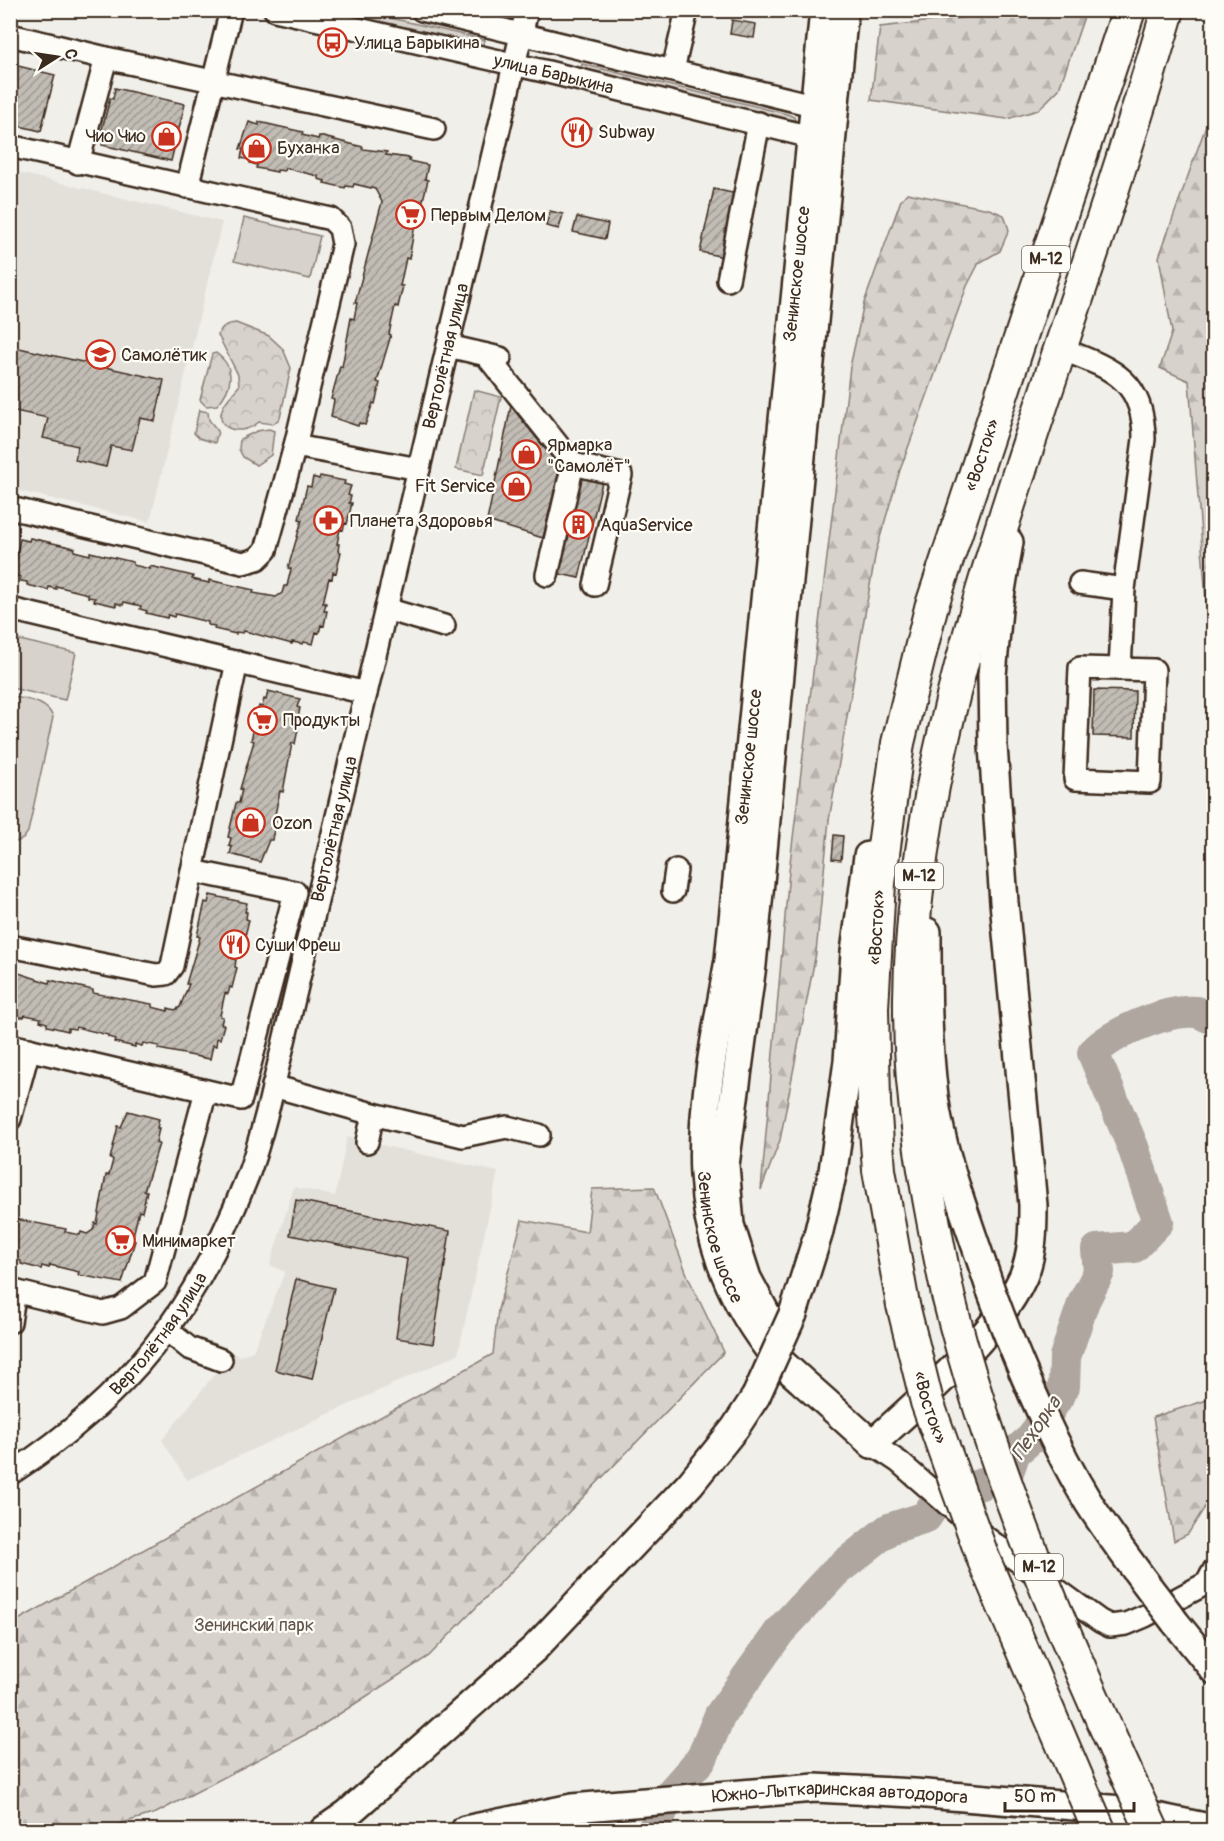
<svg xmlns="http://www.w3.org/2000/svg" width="1224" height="1841" font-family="Pangolin,sans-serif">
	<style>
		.built { fill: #e3e0da }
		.grass { fill: #d7d2cc; stroke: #897e75; stroke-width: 1.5 }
		.forest { fill: url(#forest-firs); stroke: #897e75; stroke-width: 1.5 }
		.park { fill: url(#park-crowns); stroke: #897e75; stroke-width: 1.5 }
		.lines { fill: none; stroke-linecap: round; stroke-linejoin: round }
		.river { stroke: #aea69f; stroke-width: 32 }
		.building { fill: url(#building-hatch); stroke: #3b2a1e; stroke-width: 1.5 }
		.minor-casing { stroke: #3b2a1e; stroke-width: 26 }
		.major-casing { stroke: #3b2a1e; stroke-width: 32 }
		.highway-casing { stroke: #3b2a1e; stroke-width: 36 }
		.minor { stroke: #fdfcf7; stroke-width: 21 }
		.major { stroke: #fdfcf7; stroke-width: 27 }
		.highway { stroke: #fdfcf7; stroke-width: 32 }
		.major-bridge-casing { stroke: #3b2a1e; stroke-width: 32; stroke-linecap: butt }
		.highway-bridge-casing { stroke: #3b2a1e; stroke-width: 36; stroke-linecap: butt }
		.major-bridge { stroke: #fdfcf7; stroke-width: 27 }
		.highway-bridge { stroke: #fdfcf7; stroke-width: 32 }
		.labels { text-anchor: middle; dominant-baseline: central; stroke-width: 4.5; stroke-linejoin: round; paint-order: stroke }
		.shield { fill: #fdfcf7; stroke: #75695f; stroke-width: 1.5 }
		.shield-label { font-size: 16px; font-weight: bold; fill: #3b2a1e }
		.poi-label { font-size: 18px; fill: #3b2a1e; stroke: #fdfcf7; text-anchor: start }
		.street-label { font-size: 18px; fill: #3b2a1e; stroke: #fdfcf7 }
		.park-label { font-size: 18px; fill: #62544a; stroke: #fdfcf7 }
		.water-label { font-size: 20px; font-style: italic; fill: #63554b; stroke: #fdfcf7 }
	</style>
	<defs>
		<pattern id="forest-firs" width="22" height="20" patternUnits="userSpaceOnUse" patternTransform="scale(1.5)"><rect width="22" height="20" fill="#d7d2cc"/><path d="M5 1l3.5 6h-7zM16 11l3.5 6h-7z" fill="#b9b4af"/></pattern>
		<pattern id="park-crowns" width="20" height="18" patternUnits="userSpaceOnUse" patternTransform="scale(1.5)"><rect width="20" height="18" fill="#d7d2cc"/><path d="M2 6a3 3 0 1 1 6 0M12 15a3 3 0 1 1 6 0" fill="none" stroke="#b9b4af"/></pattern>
		<pattern id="building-hatch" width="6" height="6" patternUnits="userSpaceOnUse" patternTransform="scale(1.5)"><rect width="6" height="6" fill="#c1bcb4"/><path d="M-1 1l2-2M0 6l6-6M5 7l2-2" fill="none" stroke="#9e9992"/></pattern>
	</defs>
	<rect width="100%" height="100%" fill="#f1efea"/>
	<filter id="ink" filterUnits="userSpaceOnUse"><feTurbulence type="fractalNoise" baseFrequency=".0167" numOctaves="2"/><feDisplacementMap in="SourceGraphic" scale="12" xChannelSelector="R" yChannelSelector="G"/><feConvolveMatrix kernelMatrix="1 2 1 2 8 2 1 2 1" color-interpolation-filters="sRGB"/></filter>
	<g filter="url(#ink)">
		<g class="built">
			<polygon points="11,171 222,222 150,522 11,489"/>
			<polygon points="347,1137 498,1172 458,1354 187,1480 162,1440 217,1371 225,1350 240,1356 253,1351 285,1272 270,1265 294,1187 335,1196"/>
		</g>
		<g class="grass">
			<polygon points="322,11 361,11 485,40 482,48"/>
			<polygon points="582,64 787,114 794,117 796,123 580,72"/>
			<polygon points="244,218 320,236 310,279 234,261"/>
			<polygon points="11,638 76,653 65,700 11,688"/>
			<path d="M11,696C26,700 46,700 53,717L28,832L23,839L11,844Z"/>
		</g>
		<g class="forest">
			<polygon points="1022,11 1086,11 1059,89 1038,110 1007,119 871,100 880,27"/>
			<polygon points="1213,106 1214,620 1208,625 1189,381 1160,368 1172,332 1159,257"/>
			<polygon points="907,193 989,209 1004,215 1009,230 1000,251 979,263 967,286 900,470 876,551 829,820 816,953 780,1140 761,1190 789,871 850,367 864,303 901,200"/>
			<polygon points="654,1187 688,1277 724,1352 429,1656 316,1729 156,1813 99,1830 11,1830 11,1624 493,1354 498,1310 522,1220 587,1232 592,1189"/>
			<polygon points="1213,1395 1213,1494 1188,1534 1174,1541 1153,1417 1204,1401"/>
		</g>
		<g class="park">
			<path d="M236,323L269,336L283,349L291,368L280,418L273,424L259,422C241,438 211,429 224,405C227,399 234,392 239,386L238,375L218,335C222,326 226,324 236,323Z"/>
			<path d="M216,353C237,368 232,389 217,405L206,406L200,400L212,354Z"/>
			<polygon points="474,390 501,397 483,475 456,469"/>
			<polygon points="199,410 208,412 209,420 218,431 215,443 199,438 194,433"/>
			<polygon points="269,429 274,431 271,455 256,465 243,457 239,449 240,439 257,431"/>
		</g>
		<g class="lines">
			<path class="river" d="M653,1830L671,1793L702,1758L720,1715L780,1631L835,1572L889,1529L926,1517L938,1499L1007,1475L1015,1452L1032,1438L1064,1387L1065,1357L1084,1301L1099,1272L1097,1250L1134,1247L1158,1222L1133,1147L1093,1053C1112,1033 1167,1009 1196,1012C1201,1013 1208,1017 1214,1019"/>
		</g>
		<g class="building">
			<polygon points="732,20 756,24 754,38 730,34"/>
			<polygon points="10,64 55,75 41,131 10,124"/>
			<polygon points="115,88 185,104 171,161 102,145 105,133 101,133 110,98 113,99"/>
			<polygon points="249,122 259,125 259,122 303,132 302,135 318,139 319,136 363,147 362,149 387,152 386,155 410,158 409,161 428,165 425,179 428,180 421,208 418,207 409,259 406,258 400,286 403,286 398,307 395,306 389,334 391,335 377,382 380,383 375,404 373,403 365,425 359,423 358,426 331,417 334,400 331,399 340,366 342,367 351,318 354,319 357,303 355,303 382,202 375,189 354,184 353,187 346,186 345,188 324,183 325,181 318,179 318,176 285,168 284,171 277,170 277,172 256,168 257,165 250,163 250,160 241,158 243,149 240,149"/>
			<polygon points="575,123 591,127 588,138 573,135"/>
			<polygon points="714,189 737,194 724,257 700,252"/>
			<polygon points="550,211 563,214 559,229 546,226"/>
			<polygon points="577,217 608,224 605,239 573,232"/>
			<polygon points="10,346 164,380 155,421 140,418 132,450 111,446 106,467 75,460 78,446 43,438 48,418 10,410"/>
			<polygon points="511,406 560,467 543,538 487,521"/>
			<polygon points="579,472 603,478 579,578 555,573"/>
			<polygon points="320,476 345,481 344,484 351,486 348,495 351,496 349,503 352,503 347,524 345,523 343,530 340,529 337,544 339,544 338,551 341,552 336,573 333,572 332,579 329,578 323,603 326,603 324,611 327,611 324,626 321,625 319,633 316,632 313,644 304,642 303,644 292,642 292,644 244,631 243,633 236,632 236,634 214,629 215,626 208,625 208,622 175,614 174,617 168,615 167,618 146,613 147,611 140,609 141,606 124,602 123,605 116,603 116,606 94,601 95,598 88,597 88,594 56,586 56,589 49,587 48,590 27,585 27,582 20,581 21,577 12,575 20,539 29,541 30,538 75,548 74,551 90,555 90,552 133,562 133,565 150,569 150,566 193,576 192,579 209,583 209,580 254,590 253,593 276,597 282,593 284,586 287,586 291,569 288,568 302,520 299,519 307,486 311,487 313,477 319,479"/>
			<polygon points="1094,690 1135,691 1134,737 1093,736"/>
			<polygon points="268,691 300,699 297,707 300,708 297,723 299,724 295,744 292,743 283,792 280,791 274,819 276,820 272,840 269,840 260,862 230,854 232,847 229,846 231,838 228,837 236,803 239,803 242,789 240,789 254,741 251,740 259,706 262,707 264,699 266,700"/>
			<polygon points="834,835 843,836 841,860 832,859"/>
			<polygon points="210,895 247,903 245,912 247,912 246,919 249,920 244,940 241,939 240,946 237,945 233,959 236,960 235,967 237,968 232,988 230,987 228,994 225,993 220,1016 223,1017 221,1024 224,1025 220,1039 217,1038 216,1046 213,1045 210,1059 158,1049 159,1046 143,1043 142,1046 135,1044 135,1047 114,1042 115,1039 108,1037 108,1035 76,1027 75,1029 68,1028 68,1031 47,1026 47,1023 40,1021 41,1018 25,1015 24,1017 10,1017 10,970 49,983 50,980 93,990 93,993 152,1004 152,1007 168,1011 168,1008 175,1010 180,1007 189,984 186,984 200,937 197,936 205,902 208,903"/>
			<polygon points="128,1111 159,1119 157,1128 159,1128 156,1143 159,1144 144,1191 147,1191 142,1212 139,1211 132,1240 135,1241 122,1283 78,1275 79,1272 50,1265 49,1268 42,1266 41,1269 21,1264 21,1261 15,1259 15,1257 10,1255 10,1229 13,1230 16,1219 66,1229 65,1232 80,1235 81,1232 87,1234 93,1230 95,1223 97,1224 106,1175 109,1175 113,1160 110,1159 118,1126 121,1127"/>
			<polygon points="296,1200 450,1231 433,1344 396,1338 407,1259 290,1235"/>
			<polygon points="296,1279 334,1288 312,1379 275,1370"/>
		</g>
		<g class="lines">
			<defs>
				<g id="minor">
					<path id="s1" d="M275,10L548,72L827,141"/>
					<polyline points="422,10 829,109"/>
					<polyline points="10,35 106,58 78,163"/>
					<polyline points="106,58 434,129"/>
					<polyline points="673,70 687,10"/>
					<polyline points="10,146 331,219 340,228 343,244 295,446"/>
					<polyline points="187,187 231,10"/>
					<polyline points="728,280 759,123"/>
					<polyline points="448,346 500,358"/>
					<path d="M1059,348C1109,368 1144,377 1144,439L1124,589L1120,669L1080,668L1075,779L1150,782L1154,670L1120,669"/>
					<polyline points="486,355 573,464 547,575"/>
					<polyline points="573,464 621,475 595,585"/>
					<polyline points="10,508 243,563 257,559 266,550 295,446 419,469"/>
					<polyline points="1080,583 1124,589"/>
					<polyline points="10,609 366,693"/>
					<polyline points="386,609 444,626"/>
					<polyline points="673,891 676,870"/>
					<polyline points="10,946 156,975 166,974 172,966 192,871"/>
					<polyline points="10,1045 241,1099 295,892 192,871 237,662"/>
					<polyline points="273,1086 373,1114 367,1142"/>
					<polyline points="373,1114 463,1136 507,1127 539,1135"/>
					<polyline points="10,1119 29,1049"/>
					<polyline points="10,1290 103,1313 121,1308 155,1282 206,1091"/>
					<polyline points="10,1322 15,1291"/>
					<polyline points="167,1330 189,1348 221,1360"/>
					<polyline points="872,1444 899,1462 985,1537 1100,1621 1110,1626 1126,1624 1145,1616 1207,1583 1214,1570"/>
					<path id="s2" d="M10,1474C129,1396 194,1312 246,1180C256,1156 262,1130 269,1105L527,10"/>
				</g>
				<g id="major">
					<path id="s3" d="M824,10L729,960C704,1102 673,1223 768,1348C778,1361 792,1372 804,1383C827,1403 849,1423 872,1444"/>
					<path d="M927,932C927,986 927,1042 934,1096C943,1162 970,1225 990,1288"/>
					<polyline points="793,1314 818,1235 833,1171 848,1061 855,952 868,856"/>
					<polyline points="771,1323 747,1278 730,1225 725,1165 752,965 844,10"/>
					<path d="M872,1444C920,1400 996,1336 1023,1277C1033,1254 1033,1229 1033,1205L1004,902L993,746L992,675L998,609L1009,542"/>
					<polyline points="1175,1622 1214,1670"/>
					<polyline points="324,1830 347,1814 535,1648 690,1484 735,1428 756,1396"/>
					<path id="s4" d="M465,1830L572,1808L815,1788L914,1793L1122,1810L1214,1829"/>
				</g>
				<g id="highway">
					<path d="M948,1295C927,1193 909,1104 910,999C912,815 965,640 1021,467C1071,315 1123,164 1168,10"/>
					<path id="s5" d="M903,1305L879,1170L874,1102L872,1008L879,883L898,743L931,608L1129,10"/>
				</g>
			</defs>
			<use href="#minor" class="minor-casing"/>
			<use href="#major" class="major-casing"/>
			<use href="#highway" class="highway-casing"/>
			<use href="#minor" class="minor"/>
			<use href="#major" class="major"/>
			<use href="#highway" class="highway"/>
			<defs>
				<g id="major-bridge">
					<path d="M990,1288C1017,1361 1047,1433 1087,1500C1113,1542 1145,1582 1175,1622"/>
					<polyline points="756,1396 793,1314"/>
				</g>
				<g id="highway-bridge">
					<path d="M948,1295C994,1481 1073,1657 1152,1830"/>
					<path id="s6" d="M903,1305L927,1402L983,1558L1099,1830"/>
				</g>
			</defs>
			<use href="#major-bridge" class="major-bridge-casing"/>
			<use href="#highway-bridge" class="highway-bridge-casing"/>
			<use href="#major-bridge" class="major-bridge"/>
			<use href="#highway-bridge" class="highway-bridge"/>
		</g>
	</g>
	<defs>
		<symbol id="bus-ring" viewBox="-11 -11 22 22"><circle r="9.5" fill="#fdfcf7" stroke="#c8321e" stroke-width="1.5"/><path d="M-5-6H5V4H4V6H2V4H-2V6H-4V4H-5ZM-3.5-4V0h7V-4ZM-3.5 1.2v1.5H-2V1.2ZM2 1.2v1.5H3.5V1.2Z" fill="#c8321e"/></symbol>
		<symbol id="restaurant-ring" viewBox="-11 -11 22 22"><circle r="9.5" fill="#fdfcf7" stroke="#c8321e" stroke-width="1.5"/><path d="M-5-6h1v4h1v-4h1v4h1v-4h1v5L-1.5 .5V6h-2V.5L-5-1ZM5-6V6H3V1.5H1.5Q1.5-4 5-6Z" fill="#c8321e"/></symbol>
		<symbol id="shop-ring" viewBox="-11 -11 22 22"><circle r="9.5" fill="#fdfcf7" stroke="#c8321e" stroke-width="1.5"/><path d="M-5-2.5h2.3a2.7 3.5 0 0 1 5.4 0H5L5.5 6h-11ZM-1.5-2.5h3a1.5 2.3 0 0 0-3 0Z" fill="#c8321e"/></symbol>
		<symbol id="supermarket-ring" viewBox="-11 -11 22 22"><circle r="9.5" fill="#fdfcf7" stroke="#c8321e" stroke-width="1.5"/><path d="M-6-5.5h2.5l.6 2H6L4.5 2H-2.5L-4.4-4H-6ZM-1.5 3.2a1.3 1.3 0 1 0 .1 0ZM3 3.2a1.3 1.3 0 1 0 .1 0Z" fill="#c8321e"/></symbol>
		<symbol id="school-ring" viewBox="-11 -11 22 22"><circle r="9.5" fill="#fdfcf7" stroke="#c8321e" stroke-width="1.5"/><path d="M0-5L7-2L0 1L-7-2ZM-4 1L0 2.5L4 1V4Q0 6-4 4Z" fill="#c8321e"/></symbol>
		<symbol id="pharmacy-ring" viewBox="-11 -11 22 22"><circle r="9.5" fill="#fdfcf7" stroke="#c8321e" stroke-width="1.5"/><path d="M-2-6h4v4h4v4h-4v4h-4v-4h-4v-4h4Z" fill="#c8321e"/></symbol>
		<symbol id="building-ring" viewBox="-11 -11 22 22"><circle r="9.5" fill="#fdfcf7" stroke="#c8321e" stroke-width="1.5"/><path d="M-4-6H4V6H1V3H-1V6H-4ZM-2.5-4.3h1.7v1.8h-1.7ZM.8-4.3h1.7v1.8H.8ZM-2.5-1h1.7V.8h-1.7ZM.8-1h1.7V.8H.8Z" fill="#c8321e"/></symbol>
	</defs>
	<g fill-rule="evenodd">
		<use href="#bus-ring" x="316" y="26" width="33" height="33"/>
		<use href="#restaurant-ring" x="560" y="116" width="33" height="33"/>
		<use href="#shop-ring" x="150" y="120" width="33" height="33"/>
		<use href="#shop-ring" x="240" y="132" width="33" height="33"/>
		<use href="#supermarket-ring" x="394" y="198" width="33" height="33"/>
		<use href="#school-ring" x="84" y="338" width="33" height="33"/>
		<use href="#shop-ring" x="510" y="438" width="33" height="33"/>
		<use href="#shop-ring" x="500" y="470" width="33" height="33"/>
		<use href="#pharmacy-ring" x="312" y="504" width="33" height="33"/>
		<use href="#building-ring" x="562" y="508" width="33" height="33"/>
		<use href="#supermarket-ring" x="246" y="704" width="33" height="33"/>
		<use href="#shop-ring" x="234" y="806" width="33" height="33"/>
		<use href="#restaurant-ring" x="218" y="928" width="33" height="33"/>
		<use href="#supermarket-ring" x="104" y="1224" width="33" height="33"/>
	</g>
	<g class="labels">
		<g class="shield">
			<rect x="1022" y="246" width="48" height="26" rx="4.5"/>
			<rect x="895" y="863" width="48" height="26" rx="4.5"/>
			<rect x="1015" y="1554" width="48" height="26" rx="4.5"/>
		</g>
		<g class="shield-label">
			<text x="1046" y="259">М-12</text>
			<text x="919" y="876">М-12</text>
			<text x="1039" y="1567">М-12</text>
		</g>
		<g class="poi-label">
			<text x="354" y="43">Улица Барыкина</text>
			<text x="598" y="132">Subway</text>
			<text x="146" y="136" text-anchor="end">Чио Чио</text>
			<text x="277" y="148">Буханка</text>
			<text x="431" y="215">Первым Делом</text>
			<text x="121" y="355">Самолётик</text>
			<text x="547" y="445">Ярмарка<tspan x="547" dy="21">"Самолёт"</tspan></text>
			<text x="495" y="486" text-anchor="end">Fit Service</text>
			<text x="350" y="521">Планета Здоровья</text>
			<text x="600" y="525">AquaService</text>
			<text x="283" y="720">Продукты</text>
			<text x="272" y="823">Ozon</text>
			<text x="255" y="945">Суши Фреш</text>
			<text x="142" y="1241">Минимаркет</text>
		</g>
		<g class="street-label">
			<text stroke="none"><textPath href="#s1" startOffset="286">улица Барыкина</textPath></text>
			<text transform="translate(797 274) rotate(-84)">Зенинское шоссе</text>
			<text stroke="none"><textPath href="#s2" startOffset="1232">Вертолётная улица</textPath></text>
			<text stroke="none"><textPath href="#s5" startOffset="866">«Восток»</textPath></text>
			<text transform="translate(749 757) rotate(-84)">Зенинское шоссе</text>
			<text stroke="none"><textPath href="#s2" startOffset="746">Вертолётная улица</textPath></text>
			<text stroke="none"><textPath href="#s5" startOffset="380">«Восток»</textPath></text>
			<text stroke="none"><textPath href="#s3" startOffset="1236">Зенинское шоссе</textPath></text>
			<text stroke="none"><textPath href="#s2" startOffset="206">Вертолётная улица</textPath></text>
			<text stroke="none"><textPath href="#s6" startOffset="106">«Восток»</textPath></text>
			<text stroke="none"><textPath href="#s4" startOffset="378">Южно-Лыткаринская автодорога</textPath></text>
		</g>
		<g class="park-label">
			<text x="254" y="1625">Зенинский парк</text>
		</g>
		<g class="water-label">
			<text transform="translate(1036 1428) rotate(-56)">Пехорка</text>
		</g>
	</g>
	<rect width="1224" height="1841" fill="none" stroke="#fdfcf7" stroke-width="36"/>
	<rect x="18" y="18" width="1188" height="1805" fill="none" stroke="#3b2a1e" stroke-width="2" filter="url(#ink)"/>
	<g transform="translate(57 57) rotate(78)" stroke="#fdfcf7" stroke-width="4.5" paint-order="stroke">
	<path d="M0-4.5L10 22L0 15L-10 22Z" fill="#3b2a1e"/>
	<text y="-9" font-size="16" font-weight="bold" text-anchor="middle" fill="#3b2a1e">С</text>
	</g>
	<path d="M1005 1802v9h129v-9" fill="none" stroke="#3b2a1e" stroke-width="3"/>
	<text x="1014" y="1802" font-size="18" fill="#3b2a1e" stroke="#fdfcf7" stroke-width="4.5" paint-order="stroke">50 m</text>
</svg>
